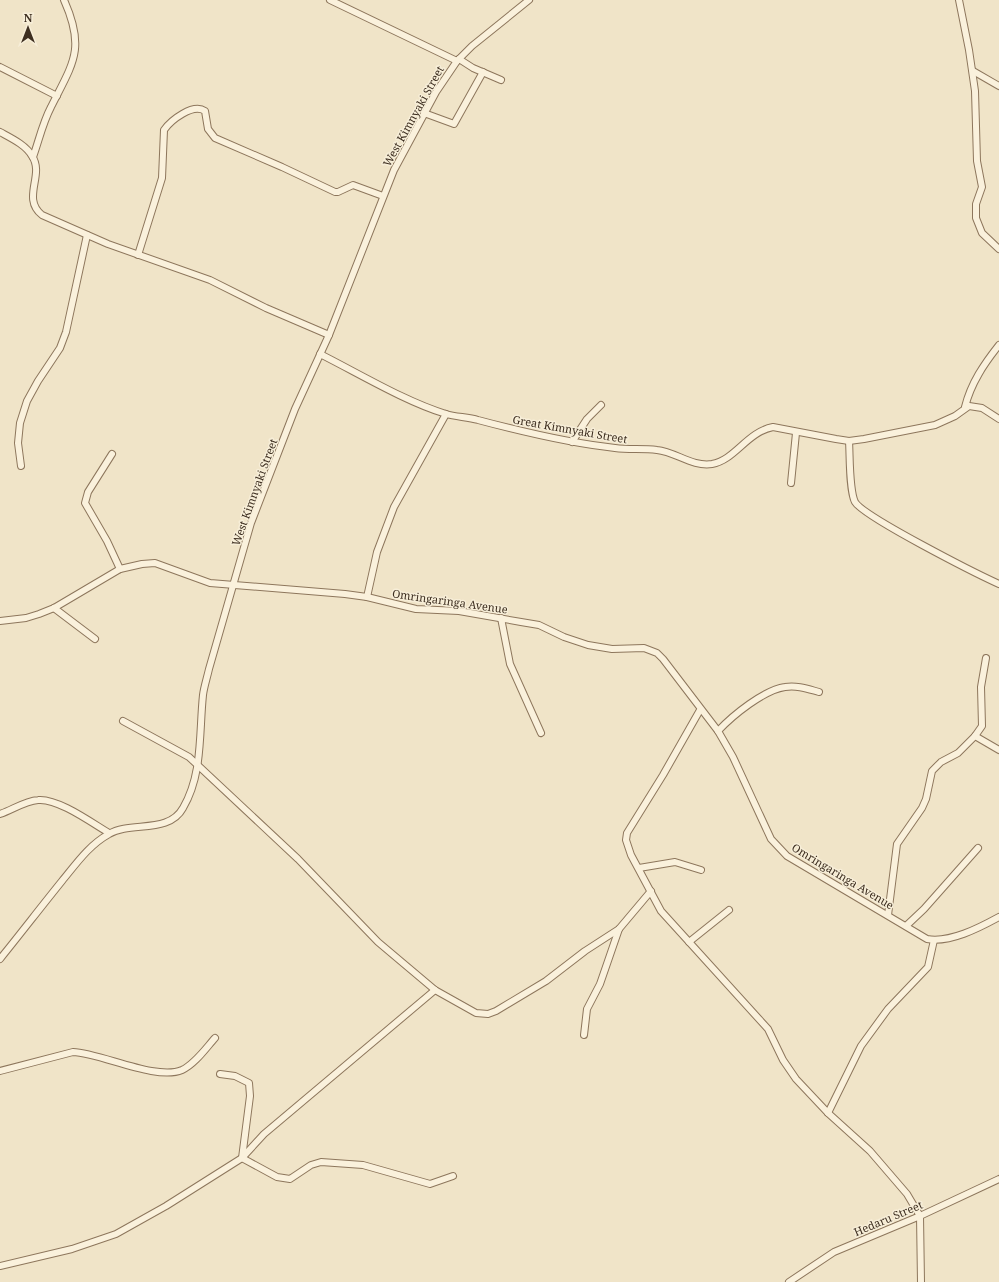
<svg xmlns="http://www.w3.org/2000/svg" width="999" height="1282" font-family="'Noto Serif',serif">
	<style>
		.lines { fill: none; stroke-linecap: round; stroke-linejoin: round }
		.street-casing { stroke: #8d765c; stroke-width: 8 }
		.street { stroke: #faf1dc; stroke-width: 6 }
		.labels { text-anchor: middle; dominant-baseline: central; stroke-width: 3; stroke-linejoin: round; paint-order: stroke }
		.street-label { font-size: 11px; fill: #3d2e20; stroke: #f7eed8 }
	</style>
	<rect width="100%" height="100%" fill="#f0e4c8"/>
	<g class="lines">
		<defs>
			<g id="street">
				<polyline points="330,0 457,61"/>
				<polyline points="959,0 969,50 975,91 977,161 982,187 976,204 976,218 982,233 999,249"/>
				<polyline points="459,59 473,68 501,80"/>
				<polyline points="0,67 57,96"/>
				<polyline points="973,71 999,86"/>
				<polyline points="424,113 454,124 483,72"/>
				<path d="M0,132C11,138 26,145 32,156C45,175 21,198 42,215L108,244L210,280L266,308L329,335"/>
				<path d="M33,157C39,140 43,122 51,107C73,63 86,49 64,0"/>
				<path d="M138,255L162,178L164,130C171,120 193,103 205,111L208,129L215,138L282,167L335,192H338L353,185L383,196"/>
				<path d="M320,354C358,373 406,402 446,414C456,417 468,417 478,420C523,432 568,443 615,448C629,450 643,448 657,450C676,452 692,467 712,464C735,460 747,432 773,427L836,439L849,441L864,439L935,425L955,416L969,406L982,408L999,419"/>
				<path d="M965,407C971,383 984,364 999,345"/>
				<path d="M849,441C850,455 849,490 855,502C864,517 977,574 999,584"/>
				<polyline points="572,442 587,419 601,405"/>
				<polyline points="112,454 88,492 85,503 107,541 120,569"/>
				<polyline points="21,466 18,443 20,423 27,401 38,381 60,348 66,332 87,235"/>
				<polyline points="791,483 796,433"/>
				<polyline points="367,597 377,552 394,507 446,414"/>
				<polyline points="54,608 95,639"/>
				<polyline points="501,618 510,664 541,733"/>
				<path d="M0,621L26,618L39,614L54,608L120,569L142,564L155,563L210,583L345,594L367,597L416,609L459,611L521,622L539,625L564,637L588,645L612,649L644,648L657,653L663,659L718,731L733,757L771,839L787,856L927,939C950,943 979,928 999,917"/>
				<polyline points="700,710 663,775 627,833 626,840 631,855 661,911 768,1029 783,1060 796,1079 828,1113 870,1151 907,1194 920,1216 921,1282"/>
				<polyline points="123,721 189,757 298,859 378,942 435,990 476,1013 488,1014 496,1011 546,981 585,951 619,929 651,891"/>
				<path d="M718,731C733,715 764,690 785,687C797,685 808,689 819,692"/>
				<polyline points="975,736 999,750"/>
				<path d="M0,814C12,810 25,801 38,800C58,798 92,823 109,833"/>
				<polyline points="639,868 675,862 701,870"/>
				<polyline points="888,915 897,844 922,808 926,799 932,771 941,762 958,753 975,736 982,726 981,687 986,658"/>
				<polyline points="906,926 924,909 978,848"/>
				<polyline points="689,942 729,910"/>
				<path d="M0,959C21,933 41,907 62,881C76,864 89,845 109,834C131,821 169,834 183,808C203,774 199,733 203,695C204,687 207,678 209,669L251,523L295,409L329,335L394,170L436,92L457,61L472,46L529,0"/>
				<polyline points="584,1035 587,1009 600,984 619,929"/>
				<path d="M0,1071L73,1052C101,1053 156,1081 182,1070C195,1064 206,1048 215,1038"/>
				<polyline points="220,1074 235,1076 249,1083 250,1096 242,1158 277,1177 290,1179 311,1165 321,1162 363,1165 430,1184 453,1176"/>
				<polyline points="828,1113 861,1046 888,1009 928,967 934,940"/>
				<polyline points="0,1266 72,1249 116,1234 166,1206 242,1158 264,1134 435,990"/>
				<polyline points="789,1282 834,1252 920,1216 999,1179"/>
			</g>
		</defs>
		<use href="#street" class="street-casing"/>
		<use href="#street" class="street"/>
	</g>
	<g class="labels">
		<g class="street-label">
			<text transform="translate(413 116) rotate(-61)">West Kimnyaki Street</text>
			<text transform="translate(570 429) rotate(10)">Great Kimnyaki Street</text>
			<text transform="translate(254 492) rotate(-70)">West Kimnyaki Street</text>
			<text transform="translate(450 601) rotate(8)">Omringaringa Avenue</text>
			<text transform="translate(843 876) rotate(31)">Omringaringa Avenue</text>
			<text transform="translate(888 1218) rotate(-23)">Hedaru Street</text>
		</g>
	</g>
	<g transform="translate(28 28)" stroke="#f7eed8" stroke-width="3" paint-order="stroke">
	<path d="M0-3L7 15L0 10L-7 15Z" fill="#3d2e20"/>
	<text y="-6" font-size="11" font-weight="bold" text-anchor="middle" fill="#3d2e20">N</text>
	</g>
</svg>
